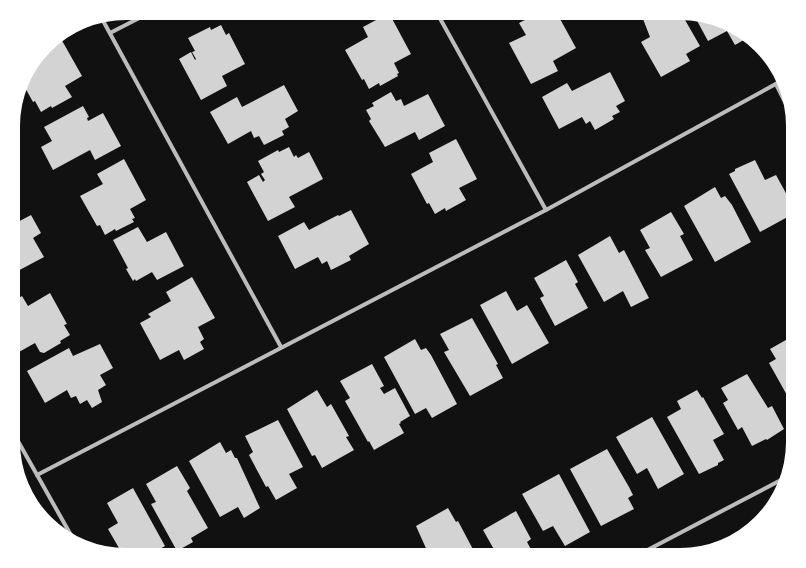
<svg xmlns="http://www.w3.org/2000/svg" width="806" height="568" font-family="Roboto,sans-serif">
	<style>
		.building { fill: #d3d3d3 }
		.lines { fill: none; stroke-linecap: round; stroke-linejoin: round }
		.minor { stroke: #bcbcbc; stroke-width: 4 }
	</style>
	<rect width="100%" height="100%" fill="#111"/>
	<g class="building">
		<polygon points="389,13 411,54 394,63 399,73 397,74 398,76 380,86 379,83 369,89 364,79 362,80 345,50 368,37 363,27"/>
		<polygon points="538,13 554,13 556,19 559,17 576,48 553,61 558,71 531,84 509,43 526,35 519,23"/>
		<polygon points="654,13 665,13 667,17 669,16 671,18 681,13 700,46 686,54 690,61 661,77 641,42 650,37 643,19"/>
		<polygon points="696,16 749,36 749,37 735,45 727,31 708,41 695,17"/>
		<polygon points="221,25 226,35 229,33 245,64 222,76 227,86 201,100 179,59 191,52 195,60 196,59 192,52 195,51 188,38 210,27 211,30"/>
		<polygon points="60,37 82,76 65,86 72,97 52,108 51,106 41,112 35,101 33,102 23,84 28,70 39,60 37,58 50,43"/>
		<polygon points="610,72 625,101 616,106 620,112 612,116 614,119 595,130 590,121 586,124 582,117 559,129 542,97 567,83 572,91"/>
		<polygon points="284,85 298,111 285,119 289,127 282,131 284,135 264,145 259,136 254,138 251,131 228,144 210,112 237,97 242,107"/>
		<polygon points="391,92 396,101 401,99 404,106 428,94 445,126 419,140 415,132 385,147 369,121 371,119 366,110 374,106 372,103"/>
		<polygon points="83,106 89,117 87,118 88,121 103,113 121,146 95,160 90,150 53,170 41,147 52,141 44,127"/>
		<polygon points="456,139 477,179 459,188 466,200 446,211 445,208 435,214 429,203 427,204 411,174 433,162 429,153"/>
		<polygon points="289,147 294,157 296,155 298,158 309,152 323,179 289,197 295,207 268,221 247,182 259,175 263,182 265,180 261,174 264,172 258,161 278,150 279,152"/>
		<polygon points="124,159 146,200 130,209 135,218 132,219 134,222 116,231 115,229 105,235 100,225 97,226 80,196 103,184 97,174"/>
		<polygon points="755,160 765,180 776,175 793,206 793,214 760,232 729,174 735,171 735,169"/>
		<polygon points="715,187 721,198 725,196 732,205 751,242 715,262 684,206"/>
		<polygon points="351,210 369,244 349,256 351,260 331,270 327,261 322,264 318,257 295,269 278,236 304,222 309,230 338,215 339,216"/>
		<polygon points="671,212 684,234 680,236 693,260 661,277 645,250 650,248 640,230"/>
		<polygon points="31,215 41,233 33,238 44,257 14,273 14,224"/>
		<polygon points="138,227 147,242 166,232 184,266 157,280 152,272 136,281 135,279 133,281 126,269 128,268 113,240"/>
		<polygon points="610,236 619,253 624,250 649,298 631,307 623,291 604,302 578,255"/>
		<polygon points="566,260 578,282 575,284 588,308 555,326 540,298 544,296 534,278"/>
		<polygon points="192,277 215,318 198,327 204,339 200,342 204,349 184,360 179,350 160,360 140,323 151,317 148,314 171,301 166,292"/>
		<polygon points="506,291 517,311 527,305 549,343 512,364 480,305"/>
		<polygon points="50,293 67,324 64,325 70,335 60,341 61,343 44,353 40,352 35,343 19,352 14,343 14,301 22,296 28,306"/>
		<polygon points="472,318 498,364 496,365 503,378 470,396 444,352 449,350 440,334"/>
		<polygon points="793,336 793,406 769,363 776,359 770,349"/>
		<polygon points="415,339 421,350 426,348 431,355 457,404 432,418 426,408 415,414 384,357"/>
		<polygon points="100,344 113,368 100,375 106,385 98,390 102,402 92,408 87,400 80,404 76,396 71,398 67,390 45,403 27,371 69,348 73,356"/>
		<polygon points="372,364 384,386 380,388 384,394 395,388 410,416 400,422 401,423 399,424 404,433 374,450 369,441 368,442 345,401 350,398 340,381"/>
		<polygon points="747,374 768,408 772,406 784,429 767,440 766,439 752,446 742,427 738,430 723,403 728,400 721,388"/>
		<polygon points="317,390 327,407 331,404 349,436 346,437 354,450 322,468 315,455 312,456 287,409"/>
		<polygon points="697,390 702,398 703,397 724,434 713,440 724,460 718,463 718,465 699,474 667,417 681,409 677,401"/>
		<polygon points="652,417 684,474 658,489 647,468 637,474 616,437"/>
		<polygon points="278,420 303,467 289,474 297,488 276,500 268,486 266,487 249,455 253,452 245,436"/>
		<polygon points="220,442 226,453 231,450 235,458 237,458 260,508 244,518 238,507 220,517 189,461"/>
		<polygon points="607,449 629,487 633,495 628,498 634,509 601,526 570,469"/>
		<polygon points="177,466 190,488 187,491 208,528 191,538 193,542 177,551 151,504 156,502 146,484"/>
		<polygon points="559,474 590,532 565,546 553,526 543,531 522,494"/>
		<polygon points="133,488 165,546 150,555 123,555 108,529 118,523 107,503"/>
		<polygon points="448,508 456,522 458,521 476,555 429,555 416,526"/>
		<polygon points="516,511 531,539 527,542 534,555 493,555 496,553 483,530"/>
	</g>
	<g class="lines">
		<g class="minor">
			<polyline points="437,13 546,210"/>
			<polyline points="101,17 281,347"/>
			<polyline points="110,33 149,13"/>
			<polyline points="776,84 792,116"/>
			<polyline points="14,434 72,537"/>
			<polyline points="37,475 546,210 783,80"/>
			<polyline points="638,555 781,480"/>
		</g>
	</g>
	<path d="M0 0H806V568H0ZM126 20H680A106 106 0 0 1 786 126V442A106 106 0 0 1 680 548H126A106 106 0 0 1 20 442V126A106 106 0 0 1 126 20Z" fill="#fff" fill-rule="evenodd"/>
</svg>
